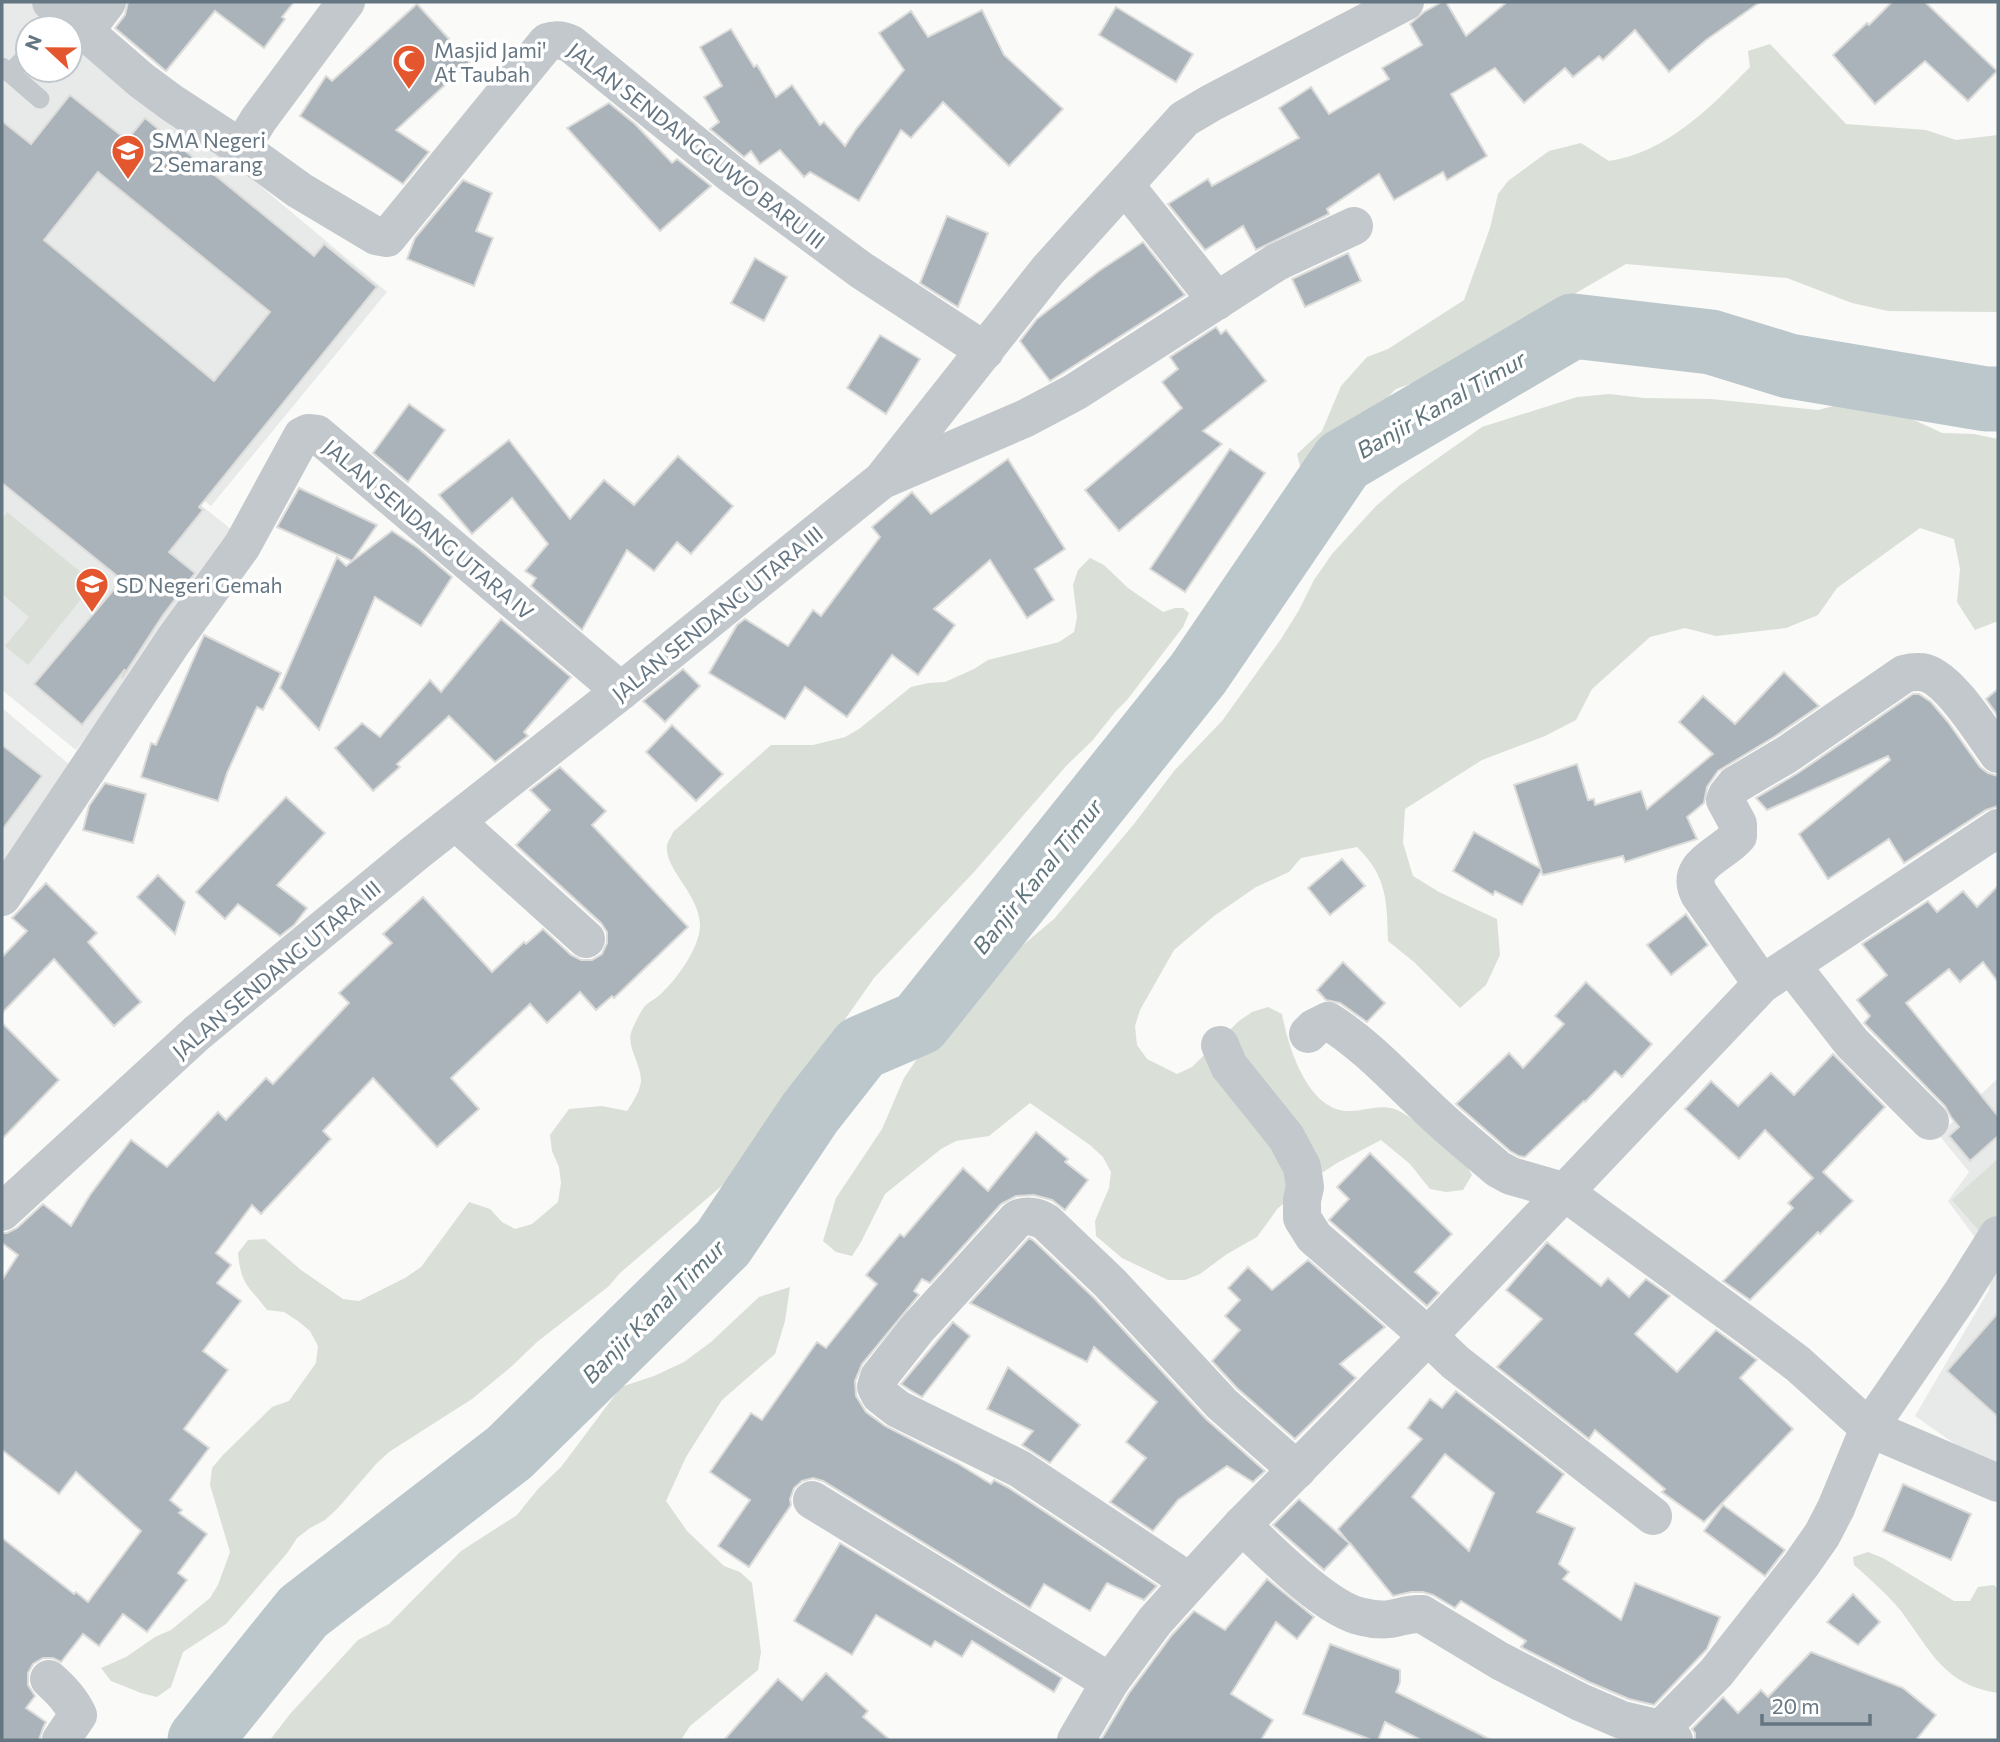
<svg xmlns="http://www.w3.org/2000/svg" width="2000" height="1742" font-family="Commissioner,sans-serif">
	<style>
		.built { fill: #e8e9e9; fill-rule: evenodd }
		.green { fill: #dadfd7 }
		.lines { fill: none; stroke-linecap: round; stroke-linejoin: round }
		.river { stroke: #bbc7cb; stroke-width: 65 }
		.building { fill: #aab3b9; stroke: #dcdcda; stroke-width: 2; fill-rule: evenodd }
		.lane { stroke: #c3c8cc; stroke-width: 19 }
		.street { stroke: #c3c8cc; stroke-width: 38 }
		.labels { text-anchor: middle; dominant-baseline: central; stroke-width: 7; stroke-linejoin: round; paint-order: stroke }
		.poi-label { font-size: 21px; fill: #657683; stroke: #fff; text-anchor: start }
		.street-label { font-size: 21px; fill: #657683; stroke: #fff }
		.water-label { font-size: 23px; font-style: italic; fill: #60757c; stroke: #fff }
	</style>
	<rect width="100%" height="100%" fill="#fafaf8"/>
	<g class="built">
		<path d="M2,2H40L387,292L211,506L36,359L2,399ZM28,28H70V70H28Z"/>
		<polygon points="38,375 242,538 76,750 2,690 2,420"/>
		<polygon points="2,708 76,770 2,872"/>
		<polygon points="1998,1078 1998,1474 1915,1416 1989,1290 1994,1263 1948,1201 1969,1172 1939,1135"/>
	</g>
	<g class="green">
		<path d="M1770,44L1846,124L1926,130L1956,140L1998,135V312L1888,311L1852,303L1787,278L1626,264L1510,331L1443,366L1429,377L1396,389L1331,454L1301,470L1297,454L1322,431L1341,386L1367,357L1388,349L1464,300L1490,228L1498,194L1508,181L1549,151L1581,143L1609,161C1666,153 1711,107 1750,67L1748,51Z"/>
		<path d="M1609,394L1644,398L1711,399L1818,410L1849,402L1882,405L1942,433L1974,434L1998,439V621L1975,630L1957,602L1960,569L1954,539L1920,528L1837,588L1818,615L1786,628L1716,636L1685,628L1650,637L1592,689L1576,720L1545,736L1482,760L1405,809L1403,843L1413,876L1439,892L1497,919L1500,955L1486,985L1460,1008L1414,962L1388,941C1387,901 1387,876 1357,847L1301,858L1289,872L1256,887L1214,916L1174,950L1140,1010L1135,1026L1137,1045L1147,1059L1177,1074L1192,1067L1239,1021L1252,1012L1268,1007L1282,1014C1288,1046 1307,1109 1347,1111C1363,1112 1378,1104 1395,1109C1405,1112 1458,1152 1464,1160C1467,1165 1469,1170 1472,1175L1463,1190L1446,1192L1430,1189L1410,1164L1381,1140L1337,1163L1308,1182L1305,1187L1278,1208L1257,1237L1227,1254L1200,1274L1185,1280H1168L1122,1258L1096,1236L1095,1221L1109,1188L1111,1172L1103,1157L1090,1145L1030,1103L989,1136L956,1141L941,1149L885,1194L861,1242L852,1256L836,1252L823,1241L836,1198L882,1129L904,1078L923,1050L974,986L1054,919L1134,824L1174,771L1222,721L1281,639L1299,610L1314,580L1332,554L1376,506L1400,485L1482,427L1577,397Z"/>
		<polygon points="7,512 94,583 28,665 5,646 29,617 2,594 2,519"/>
		<path d="M1090,558L1104,565L1128,588L1163,612L1175,608H1183L1189,613L1183,627L1127,700L1116,711L1092,741L1067,765L974,872L874,978L801,1082L772,1128L745,1166L620,1273L609,1286L537,1342L512,1366L472,1399L389,1452L376,1464L338,1508L325,1520L310,1528L297,1538L288,1552L226,1624L183,1652L171,1687L157,1697L141,1693L111,1681L101,1668L126,1657L155,1637L171,1630L210,1598L218,1585L230,1552L210,1485L212,1468L223,1455L272,1407L289,1401L316,1363L318,1346L310,1331L298,1321L284,1312L267,1310C249,1286 241,1286 238,1253L248,1240L265,1239L301,1270L343,1299L359,1301L405,1278L421,1267L469,1202L490,1209L502,1222L515,1229L532,1224L558,1202L561,1183L559,1167L552,1151L550,1135L569,1109L602,1106L627,1111C633,1102 639,1093 641,1082C642,1064 625,1046 632,1030C635,1023 640,1012 645,1006C650,1001 657,998 662,993C677,979 701,946 700,924C699,894 664,868 667,846C667,842 672,836 673,832L771,745H813L845,737L859,729L911,687L928,683L945,682L974,669L988,660L1059,642L1074,632L1077,617L1073,585L1078,570Z"/>
		<polygon points="1998,1159 1998,1252 1952,1200"/>
		<polygon points="790,1287 785,1321 775,1354 722,1400 686,1457 666,1501 687,1531 724,1566 740,1572 752,1583 761,1652 758,1670 690,1726 681,1740 270,1740 290,1714 358,1640 389,1624 461,1551 517,1515 538,1489 561,1467 621,1387 654,1376 684,1362 711,1342 759,1297"/>
		<path d="M1868,1552L1883,1558L1954,1601H1970L1978,1587L1994,1585L1998,1589V1693C1944,1685 1931,1651 1901,1611C1887,1594 1870,1579 1854,1565L1853,1557Z"/>
	</g>
	<g class="lines">
		<polyline class="river" points="200,1740 303,1612 509,1453 723,1243 810,1113 861,1048 919,1023 1198,674 1343,461 1573,326 1711,342 1789,366 1986,399 1998,399"/>
	</g>
	<g class="building">
		<polygon points="128,2 294,2 282,17 285,19 264,48 215,11 166,71 115,28 125,15"/>
		<polygon points="1442,2 1446,2 1466,36 1507,2 1760,2 1706,40 1669,72 1635,30 1603,60 1599,56 1573,77 1565,68 1524,103 1495,68 1451,94 1487,156 1447,180 1443,172 1394,200 1379,174 1327,209 1329,214 1256,250 1243,226 1205,250 1168,204 1208,179 1212,186 1299,138 1279,108 1311,87 1329,114 1389,79 1382,68 1422,45 1410,24 1424,12"/>
		<polygon points="1892,2 1925,2 1997,71 1968,101 1925,61 1875,104 1833,55 1867,23 1869,25"/>
		<polygon points="417,4 470,62 396,130 429,152 403,184 300,116 326,76 332,81"/>
		<polygon points="1116,7 1193,54 1176,82 1099,35"/>
		<polygon points="982,10 1004,55 1063,109 1009,166 943,102 911,138 901,130 859,201 810,172 804,177 780,150 760,164 751,151 744,157 710,129 719,122 704,97 722,86 700,47 731,29 754,67 757,65 776,97 792,85 820,125 824,122 845,146 856,129 904,70 879,33 911,11 928,37"/>
		<path d="M70,95L127,140L145,118L314,256L324,244L377,287L199,507L203,510L169,552L195,573L163,615L122,678L125,669L82,725L34,684L122,580L2,483V121L31,144ZM98,172L270,312L214,381L44,240Z"/>
		<polygon points="609,103 635,124 672,163 677,159 711,186 660,231 567,128"/>
		<polygon points="463,180 492,193 476,231 493,238 474,286 407,259 415,238"/>
		<polygon points="947,216 988,233 958,307 920,283"/>
		<polygon points="1143,242 1185,295 1050,381 1020,341 1037,319 1099,271"/>
		<polygon points="1348,253 1361,281 1305,307 1292,279"/>
		<polygon points="755,258 787,277 764,321 731,303"/>
		<polygon points="1216,327 1221,334 1226,330 1266,381 1203,431 1222,444 1119,531 1085,490 1182,408 1162,382 1178,369 1170,357"/>
		<polygon points="880,335 920,359 886,414 847,388"/>
		<polygon points="409,404 445,430 408,482 373,453"/>
		<polygon points="509,440 570,519 604,480 634,505 678,456 733,506 691,554 677,542 654,571 627,550 582,630 531,586 536,578 525,571 548,544 512,498 472,534 439,495"/>
		<polygon points="1230,449 1265,473 1185,592 1150,569"/>
		<polygon points="1008,459 1065,549 1035,569 1054,600 1027,618 990,560 934,609 955,625 918,675 892,655 847,717 805,687 785,719 709,673 737,625 745,619 788,646 813,610 821,616 880,537 872,527 912,492 931,514"/>
		<polygon points="299,488 377,525 352,561 277,527"/>
		<polygon points="392,531 418,548 452,577 421,626 375,597 319,730 280,688 337,557 346,566"/>
		<polygon points="501,619 571,677 524,732 528,736 495,762 449,716 397,764 400,767 373,791 335,748 362,723 380,737 430,680 441,692"/>
		<polygon points="204,635 281,673 263,710 257,707 227,773 218,801 141,777 151,743 156,745"/>
		<polygon points="683,669 700,686 665,722 643,701"/>
		<polygon points="1784,672 1819,706 1774,737 1718,771 1707,787 1704,803 1687,817 1697,839 1625,862 1623,856 1543,875 1541,871 1522,905 1495,891 1493,895 1453,871 1474,832 1541,869 1514,785 1577,764 1588,800 1594,799 1595,805 1641,791 1647,809 1713,754 1679,722 1703,696 1735,724"/>
		<polygon points="1998,689 1998,716 1986,699"/>
		<polygon points="1913,694 1919,694 1931,702 1948,722 1980,767 1988,773 1998,776 1998,806 1986,810 1904,863 1889,839 1828,879 1799,834 1890,760 1888,756 1767,810 1756,798 1798,773"/>
		<polygon points="672,725 723,774 696,801 646,752"/>
		<polygon points="2,745 42,776 2,830"/>
		<polygon points="560,767 606,811 592,825 688,927 614,998 612,996 596,1010 580,992 547,1023 530,1004 451,1078 479,1109 437,1147 373,1078 323,1131 331,1139 261,1214 252,1205 216,1253 231,1265 217,1283 241,1301 203,1351 228,1370 184,1429 209,1448 170,1500 182,1510 179,1513 207,1534 178,1573 187,1580 147,1632 123,1614 99,1646 83,1634 61,1662 53,1658 43,1658 33,1664 28,1673 28,1685 35,1696 26,1708 46,1722 43,1728 39,1740 2,1740 2,1538 74,1594 76,1592 88,1602 141,1531 76,1472 59,1494 2,1450 2,1280 18,1255 2,1243 2,1233 7,1233 17,1228 43,1204 71,1226 90,1195 131,1140 167,1167 218,1112 226,1120 266,1078 273,1084 349,1003 339,993 392,943 383,934 423,897 492,972 524,942 526,944 543,929 571,955 581,960 592,960 602,954 607,943 607,932 601,923 516,845 550,810 530,790"/>
		<polygon points="105,783 146,794 133,843 83,830 89,806"/>
		<polygon points="286,797 325,833 277,885 307,908 294,925 280,936 238,904 225,919 196,892"/>
		<polygon points="1342,859 1365,886 1330,915 1308,888"/>
		<polygon points="158,875 185,902 175,934 137,897"/>
		<polygon points="46,883 97,933 88,942 141,1002 114,1026 54,959 2,1013 2,957 27,931 12,918"/>
		<polygon points="1998,886 1998,982 1983,962 1960,982 1949,969 1906,1003 1998,1116 1998,1136 1970,1161 1949,1136 1959,1127 1951,1117 1945,1106 1864,1023 1870,1016 1857,1000 1887,975 1862,944 1928,901 1937,912 1963,891 1977,907"/>
		<polygon points="1686,914 1708,945 1671,975 1647,945"/>
		<polygon points="1343,962 1385,1003 1367,1022 1340,1003 1326,1000 1317,990"/>
		<polygon points="1586,982 1652,1044 1622,1077 1615,1071 1585,1102 1584,1101 1525,1157 1519,1156 1510,1151 1456,1104 1509,1053 1523,1068 1564,1024 1555,1016"/>
		<polygon points="2,1023 59,1080 2,1139"/>
		<polygon points="1833,1054 1885,1107 1823,1172 1853,1201 1820,1234 1818,1232 1750,1300 1723,1281 1793,1208 1788,1203 1813,1178 1765,1130 1739,1159 1685,1109 1711,1081 1738,1106 1771,1073 1794,1095"/>
		<polygon points="1036,1132 1068,1159 1065,1162 1088,1180 1065,1210 1052,1200 1034,1195 1016,1196 1001,1204 930,1283 922,1279 914,1291 919,1295 862,1364 855,1381 856,1396 866,1412 885,1426 957,1463 991,1484 994,1480 1009,1488 1157,1586 1144,1600 1107,1583 1090,1611 1044,1584 1030,1608 823,1481 813,1478 802,1481 794,1488 790,1499 791,1505 749,1567 718,1546 750,1500 710,1472 751,1413 762,1420 817,1342 826,1348 877,1284 866,1275 900,1234 904,1237 963,1168 988,1191"/>
		<polygon points="1370,1153 1452,1234 1415,1272 1439,1293 1427,1306 1329,1220 1349,1199 1337,1187"/>
		<polygon points="1029,1238 1033,1240 1094,1298 1206,1419 1265,1471 1253,1482 1227,1466 1178,1500 1153,1531 1110,1502 1146,1458 1126,1442 1157,1402 1094,1347 1087,1362 970,1303"/>
		<polygon points="1547,1242 1601,1286 1608,1278 1629,1297 1646,1279 1670,1296 1635,1334 1677,1372 1716,1330 1757,1360 1740,1378 1793,1429 1704,1522 1662,1492 1665,1489 1595,1430 1589,1439 1497,1367 1542,1319 1506,1290"/>
		<polygon points="1308,1260 1385,1327 1340,1364 1356,1378 1295,1439 1237,1388 1212,1361 1240,1330 1225,1316 1240,1300 1228,1288 1248,1267 1272,1290"/>
		<polygon points="1998,1313 1998,1417 1947,1371"/>
		<polygon points="953,1322 970,1336 922,1397 910,1390 901,1384"/>
		<polygon points="1008,1367 1080,1425 1050,1463 1022,1445 1033,1431 987,1409"/>
		<path d="M1456,1391L1564,1474L1537,1512L1575,1528L1559,1564L1569,1572L1563,1579L1621,1620L1635,1583L1720,1617L1707,1649L1654,1705L1629,1699L1589,1682L1521,1647L1526,1641L1461,1601L1455,1608L1433,1595L1423,1592H1411L1393,1596L1350,1543L1324,1570L1273,1525L1299,1499L1349,1543L1338,1529L1422,1439L1408,1428L1430,1399L1442,1408ZM1445,1454L1494,1493L1469,1551L1412,1497Z"/>
		<polygon points="1903,1484 1971,1514 1951,1560 1883,1531"/>
		<polygon points="1723,1505 1785,1550 1765,1576 1704,1531"/>
		<polygon points="840,1543 1062,1678 1054,1692 972,1641 962,1657 935,1641 931,1647 876,1615 852,1655 794,1621"/>
		<polygon points="1267,1579 1314,1617 1297,1639 1276,1622 1231,1694 1273,1720 1261,1740 1101,1740 1129,1693 1172,1635 1194,1611 1225,1630"/>
		<polygon points="1853,1594 1880,1622 1858,1645 1827,1622"/>
		<polygon points="1330,1644 1400,1670 1400,1682 1396,1692 1491,1740 1421,1740 1385,1722 1378,1740 1372,1740 1303,1714"/>
		<polygon points="1811,1652 1903,1688 1936,1715 1916,1740 1695,1740 1695,1733 1692,1729 1723,1697 1738,1713 1761,1690 1768,1697"/>
		<polygon points="826,1673 868,1711 863,1717 890,1740 724,1740 778,1679 802,1700"/>
	</g>
	<g class="lines">
		<g class="lane">
			<polyline points="2,67 10,73 28,55"/>
			<polyline points="10,73 40,99"/>
		</g>
		<g class="street">
			<path d="M51,2L141,80L172,103L241,148L299,190L376,236L387,238L547,42C556,39 563,40 571,44L731,174L861,270L985,351"/>
			<polyline points="85,31 107,2"/>
			<polyline points="241,148 259,119 346,2"/>
			<polyline points="1125,185 1217,301"/>
			<polyline points="887,478 1026,418 1075,392 1277,262 1354,226"/>
			<polyline points="456,822 586,939"/>
			<polyline points="2,897 174,640 242,546 302,436 308,433 317,434 621,691"/>
			<polyline points="1791,965 1852,1043 1930,1121"/>
			<path d="M1762,984L1699,894C1684,864 1722,855 1738,836V824L1725,800L1727,795L1735,785L1786,755L1904,674C1912,672 1918,671 1926,673C1951,681 1982,732 1998,754"/>
			<path d="M1308,1034L1314,1028L1328,1021C1365,1044 1394,1076 1425,1105C1448,1128 1474,1148 1498,1169L1511,1176L1563,1191L1749,1327L1798,1364L1869,1428L1998,1483"/>
			<polyline points="1220,1045 1229,1066 1286,1137 1302,1167 1305,1187 1302,1200 1302,1218 1314,1237 1428,1336 1455,1362 1653,1516"/>
			<polyline points="2,1212 197,1033 415,853 621,691 882,480 1048,270 1184,119 1211,103 1405,2"/>
			<polyline points="812,1500 1110,1682"/>
			<path d="M1242,1525C1269,1551 1328,1611 1363,1617C1371,1619 1383,1620 1390,1619C1402,1617 1410,1613 1422,1614L1500,1661L1580,1702L1622,1720L1661,1729L1674,1740"/>
			<path d="M1190,1582L1020,1469L898,1409L880,1395L876,1387L879,1377L917,1329L1017,1219C1026,1214 1038,1217 1046,1222L1110,1283L1222,1404L1297,1470"/>
			<path d="M49,1679C61,1690 71,1700 78,1715L61,1740"/>
			<polyline points="1076,1740 1110,1682 1155,1621 1190,1582 1242,1525 1428,1336 1762,984 1998,828"/>
			<polyline points="1650,1740 1716,1673 1801,1565 1822,1535 1836,1508 1869,1428 1961,1294 1998,1235"/>
		</g>
	</g>
	<defs>
		<symbol id="mosque-pin" viewBox="-11 -11 22 30"><path d="M0 17L-7.5 6A9.5 9.5 0 1 1 7.5 6Z" fill="#e4572e" stroke="#fff"/><path d="M3.5-4.9A6 6 0 1 0 3.5 4.9A5 5 0 1 1 3.5-4.9Z" fill="#fff"/></symbol>
		<symbol id="school-pin" viewBox="-11 -11 22 30"><path d="M0 17L-7.5 6A9.5 9.5 0 1 1 7.5 6Z" fill="#e4572e" stroke="#fff"/><path d="M0-5L7-2L0 1L-7-2ZM-4 1L0 2.5L4 1V4Q0 6-4 4Z" fill="#fff"/></symbol>
	</defs>
	<g fill-rule="evenodd">
		<use href="#mosque-pin" x="390" y="42" width="38" height="52"/>
		<use href="#school-pin" x="109" y="132" width="38" height="52"/>
		<use href="#school-pin" x="73" y="565" width="38" height="52"/>
	</g>
	<g class="labels">
		<g class="poi-label">
			<text x="434" y="49">Masjid Jami'<tspan x="434" dy="24">At Taubah</tspan></text>
			<text x="152" y="139">SMA Negeri<tspan x="152" dy="24">2 Semarang</tspan></text>
			<text x="116" y="584">SD Negeri Gemah</text>
		</g>
		<g class="street-label">
			<text transform="translate(697 145) rotate(38)">JALAN SENDANGGUWO BARU III</text>
			<text transform="translate(429 529) rotate(40)">JALAN SENDANG UTARA IV</text>
			<text transform="translate(717 613) rotate(-39)">JALAN SENDANG UTARA III</text>
			<text transform="translate(276 969) rotate(-40)">JALAN SENDANG UTARA III</text>
		</g>
		<g class="water-label">
			<text transform="translate(1441 404) rotate(-30)">Banjir Kanal Timur</text>
			<text transform="translate(1037 876) rotate(-51)">Banjir Kanal Timur</text>
			<text transform="translate(653 1311) rotate(-45)">Banjir Kanal Timur</text>
		</g>
	</g>
	<rect width="2000" height="1742" fill="none" stroke="#657683" stroke-width="7"/>
	<g transform="translate(49 49) rotate(292)"><circle r="33" fill="#ffffff" stroke="#c1c8cd" stroke-width="2"/>
	<path d="M0-5L12 26L0 18L-12 26Z" fill="#e4572e"/>
	<text y="-10" font-size="19" font-weight="bold" text-anchor="middle" fill="#657683">N</text>
	</g>
	<path d="M1762 1714v10h108v-10" fill="none" stroke="#657683" stroke-width="3.5"/>
	<text x="1772" y="1714" font-size="21" fill="#657683" stroke="#ffffff" stroke-width="5" paint-order="stroke">20 m</text>
</svg>
